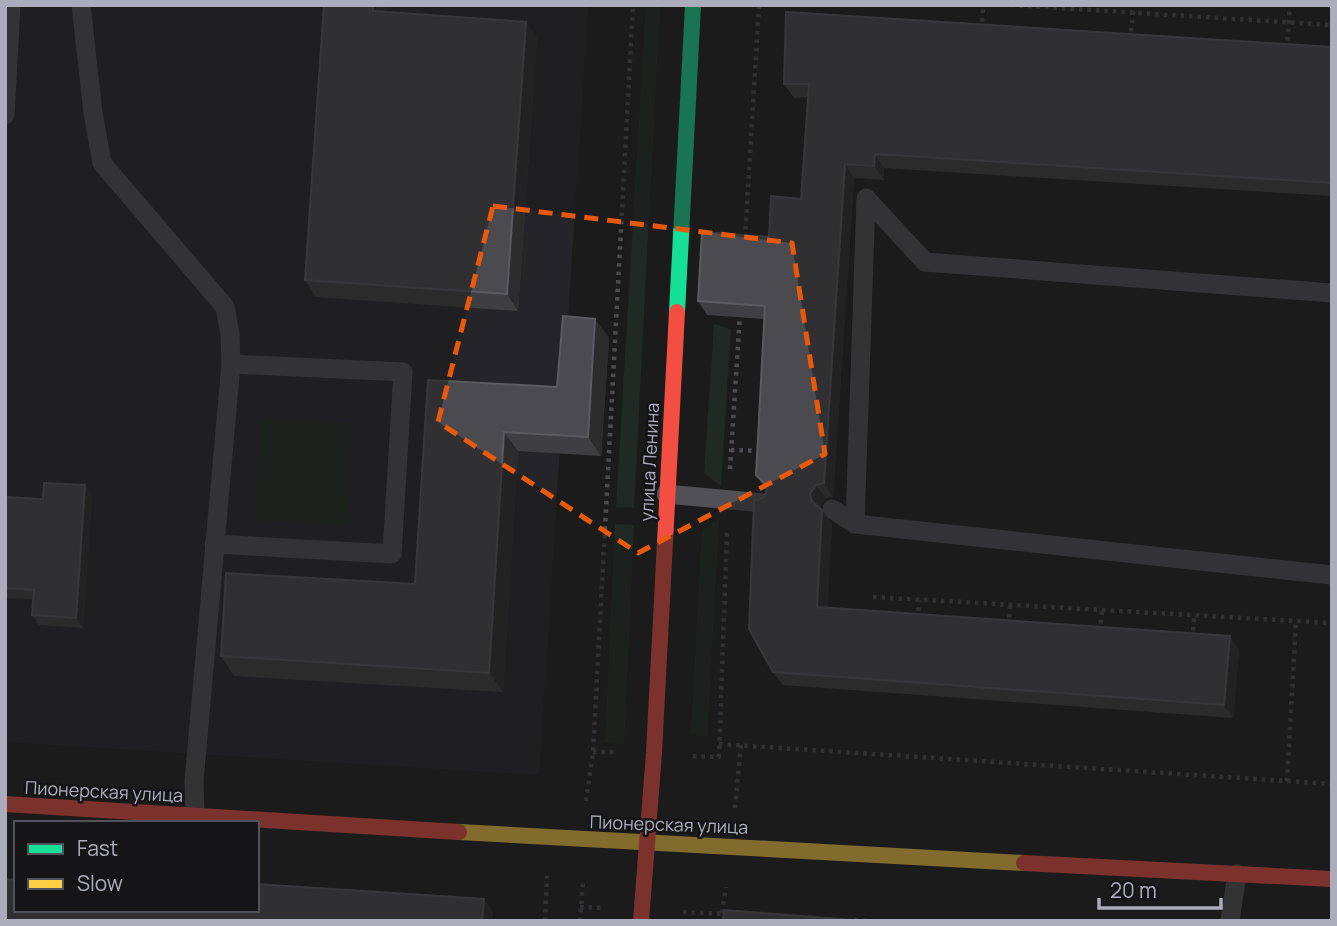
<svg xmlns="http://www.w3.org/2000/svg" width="1337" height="926" font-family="Manrope,sans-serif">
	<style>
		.built { fill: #252428 }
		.green { fill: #202923 }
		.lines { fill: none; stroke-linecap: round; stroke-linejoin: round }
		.path { stroke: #4c4c50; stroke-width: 4.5; stroke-dasharray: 3.5 5; stroke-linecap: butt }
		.lane { stroke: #515155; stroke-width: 19 }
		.fast { stroke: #16e098; stroke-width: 16 }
		.slow { stroke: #ffcf43; stroke-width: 16 }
		.jam { stroke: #f24e42; stroke-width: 16 }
		.wall { fill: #3f3f42 }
		.shaded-wall { fill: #2c2c2d }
		.building { fill: #4b4b4f; stroke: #5a5a61; stroke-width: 2 }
		.marked { fill: none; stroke: #e8590c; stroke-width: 5; stroke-dasharray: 14 9; stroke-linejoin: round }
		.labels { text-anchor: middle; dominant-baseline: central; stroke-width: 5; stroke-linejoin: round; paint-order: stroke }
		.street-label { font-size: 18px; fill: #abadbd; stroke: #151517 }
	</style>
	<rect width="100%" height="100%" fill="#1b1b1b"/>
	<polygon class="built" points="5,5 588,5 539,775 5,742"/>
	<g class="green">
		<polygon points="646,5 660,5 634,508 616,507"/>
		<polygon points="714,324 731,329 721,486 704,473"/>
		<polygon points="261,420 352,422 347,525 256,521"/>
		<polygon points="719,519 707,736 691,735 702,530"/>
		<polygon points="615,524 634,525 624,744 605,743"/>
	</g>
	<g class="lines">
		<g class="path">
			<polyline points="1011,5 1332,25"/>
			<polyline points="982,30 983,5"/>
			<polyline points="1130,40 1134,5"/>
			<polyline points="1287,49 1290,5"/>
			<polyline points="745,238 759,5"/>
			<polyline points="731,450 763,451"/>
			<polyline points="730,469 740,314"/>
			<polyline points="873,597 1296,621"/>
			<polyline points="918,619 919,600"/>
			<polyline points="1009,626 1010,605"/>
			<polyline points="1100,632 1102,610"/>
			<polyline points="1193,639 1194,615"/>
			<polyline points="719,744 1332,784"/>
			<polyline points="593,752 614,752"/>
			<polyline points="693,756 719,757 727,530"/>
			<polyline points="1287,781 1296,621 1332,623"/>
			<polyline points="586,801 593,752 633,5"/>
			<polyline points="735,808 741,744"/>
			<polyline points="580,907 601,908"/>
			<polyline points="683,912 727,914"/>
			<polyline points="722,913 726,887"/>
			<polyline points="854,920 871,921"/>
			<polyline points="545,921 547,876"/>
			<polyline points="580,921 583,880"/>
		</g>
		<g class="lane">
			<polyline points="81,5 93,113 102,163 225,307 230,334 231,364 194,781 195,815"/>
			<polyline points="5,115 11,5"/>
			<polyline points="1332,293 925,262 866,198 855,524 1332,575"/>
			<polyline points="666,494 764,503"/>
			<polyline points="832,509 855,524"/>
			<polyline points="214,544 392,554 403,372 231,364"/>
			<polyline points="1230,921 1237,874"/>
		</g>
		<polyline class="fast" points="677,312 693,5"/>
		<polyline class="slow" points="459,832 1024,863"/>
		<g class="jam">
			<polyline points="5,804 459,832"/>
			<polyline points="1024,863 1332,879"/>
			<polyline points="641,921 654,753 677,312"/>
		</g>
	</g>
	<g class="wall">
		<polygon points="386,12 526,22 537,38 518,311 316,297 305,280"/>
		<polygon points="1332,47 1332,196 884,168 884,180 854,178 833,497 826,498 820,508 832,524 827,607 1239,650 1233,718 783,685 773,672 764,497 767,490 756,475 764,319 707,315 698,301 769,237 801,199 808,97 794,98 784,84"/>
		<polygon points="609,338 601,456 518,451 503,692 234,676 221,656 415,584 428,380 557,387"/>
		<polygon points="85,485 92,495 83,628 39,625 32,615 33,599 5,598 5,497 43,499"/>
	</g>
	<g class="shaded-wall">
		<polygon points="373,5 386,5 385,27 373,11"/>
		<polygon points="526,22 537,38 518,311 507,294"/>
		<polygon points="875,154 884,168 884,180 874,166"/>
		<polygon points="845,164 854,178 833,497 824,483"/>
		<polygon points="595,319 609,338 601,456 588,437"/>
		<polygon points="504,432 518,451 503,692 489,673"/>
		<polygon points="85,485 92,495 83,628 76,618"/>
		<polygon points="816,485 826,498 820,508 812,501 810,494"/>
		<polygon points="822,510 832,524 827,620 817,607"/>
		<polygon points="1230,636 1239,650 1233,718 1224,705"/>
		<polygon points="484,899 493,912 492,921 482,921"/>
	</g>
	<g class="building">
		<polygon points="324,5 373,5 373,11 526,22 507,294 305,280"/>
		<polygon points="786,12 1332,47 1332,183 875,154 874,166 845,164 824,483 816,485 810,494 812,501 822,510 817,607 1230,636 1224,705 773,672 749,629 754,501 764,497 767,490 765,484 756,475 765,306 698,301 702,232 769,237 771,196 801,199 809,84 784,84"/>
		<polygon points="563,316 595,319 588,437 504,432 489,673 221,656 226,573 415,584 428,380 557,387"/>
		<polygon points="44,483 85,485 76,618 32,615 34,590 5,588 5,497 43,499"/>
		<polygon points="5,879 16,880 16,910 257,910 257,884 484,899 482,921 5,921"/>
		<polygon points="724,910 867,921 723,921"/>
	</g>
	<path d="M0 0H1337V926H0ZM493,206L792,243L825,454L638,553L438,422Z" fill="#1b1b1b" fill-opacity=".55" fill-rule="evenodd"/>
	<path class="marked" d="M493,206L792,243L825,454L638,553L438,422Z"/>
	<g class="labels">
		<g class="street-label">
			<text transform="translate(649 462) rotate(-87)">улица Ленина</text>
			<text transform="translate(104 791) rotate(3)">Пионерская улица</text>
			<text transform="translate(669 824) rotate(2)">Пионерская улица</text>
		</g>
	</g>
	<rect width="1337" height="926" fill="none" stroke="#abadbd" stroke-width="14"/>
	<rect x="14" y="821" width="245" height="91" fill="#151517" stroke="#515259" stroke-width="2"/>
	<rect x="28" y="844" width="35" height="10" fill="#16e098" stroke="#515259" stroke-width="2"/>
	<text x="77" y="856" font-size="21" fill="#abadbd">Fast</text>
	<rect x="28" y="879" width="35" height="10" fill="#ffcf43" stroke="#515259" stroke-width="2"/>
	<text x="77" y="891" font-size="21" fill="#abadbd">Slow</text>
	<path d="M1099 898v10h122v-10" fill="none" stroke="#abadbd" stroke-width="3.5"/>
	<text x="1110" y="898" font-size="21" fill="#abadbd" stroke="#151517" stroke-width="5" paint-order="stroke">20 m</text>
</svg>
